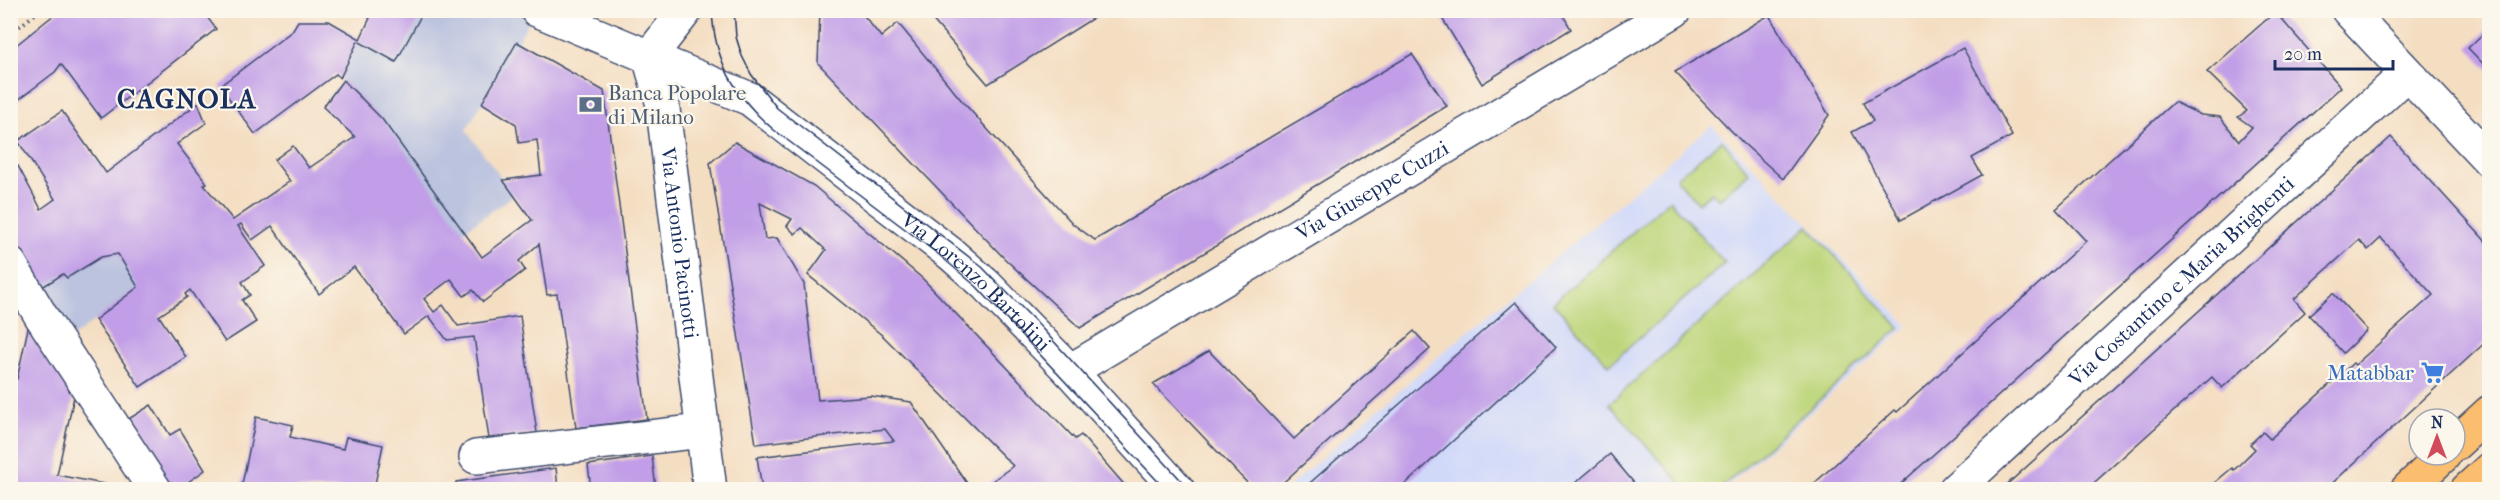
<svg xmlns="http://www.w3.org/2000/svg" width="2500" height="500" font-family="'IM FELL French Canon',serif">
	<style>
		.built { fill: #d1d9f9 }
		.industrial { fill: #bbc3de }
		.green { fill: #bdd67b; stroke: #6c826c; stroke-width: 1.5 }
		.building { fill: #c19ee7 }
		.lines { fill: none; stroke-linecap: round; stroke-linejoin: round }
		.minor-casing { stroke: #3c496d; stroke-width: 36 }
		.major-casing { stroke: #3c496d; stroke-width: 36 }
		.highway-casing { stroke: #3c496d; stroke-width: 36 }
		.path { stroke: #3c496d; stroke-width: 4; stroke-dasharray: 1.5 4.5; stroke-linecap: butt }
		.minor { stroke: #fff; stroke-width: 33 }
		.major { stroke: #fbbd6e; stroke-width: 33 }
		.highway { stroke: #fbbd6e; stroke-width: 33 }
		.tram { stroke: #1b2f5e; stroke-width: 1.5 }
		.labels { text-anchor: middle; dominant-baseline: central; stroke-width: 4.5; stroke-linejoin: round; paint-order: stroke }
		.service-label { font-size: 21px; fill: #4e5e75; stroke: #fbf7ec; text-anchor: start }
		.street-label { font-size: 21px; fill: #1b2f5e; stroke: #fbf7ec }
		.shop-label { font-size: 21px; fill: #366cbe; stroke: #fbf7ec; text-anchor: end }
		.district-label { font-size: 27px; font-weight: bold; letter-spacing: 1.5px; fill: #1b2f5e; stroke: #fbf7ec }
	</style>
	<rect width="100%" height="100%" fill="#fbf7ec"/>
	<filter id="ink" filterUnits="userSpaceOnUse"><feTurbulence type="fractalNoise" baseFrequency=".0167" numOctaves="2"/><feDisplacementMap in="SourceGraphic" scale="12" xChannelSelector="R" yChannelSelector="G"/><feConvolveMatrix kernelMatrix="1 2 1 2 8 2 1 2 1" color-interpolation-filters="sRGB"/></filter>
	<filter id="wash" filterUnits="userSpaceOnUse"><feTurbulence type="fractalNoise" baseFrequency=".008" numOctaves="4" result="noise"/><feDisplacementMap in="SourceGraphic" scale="24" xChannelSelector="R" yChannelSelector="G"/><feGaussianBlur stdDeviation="1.35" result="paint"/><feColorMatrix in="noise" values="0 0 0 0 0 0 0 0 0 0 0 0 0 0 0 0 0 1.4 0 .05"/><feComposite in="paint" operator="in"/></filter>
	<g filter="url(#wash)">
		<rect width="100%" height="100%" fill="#f4dec2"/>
		<polygon class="built" points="1712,125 1908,326 1724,489 1285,490 1417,375"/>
		<g class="industrial">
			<polygon points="528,10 534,13 466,130 514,195 374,295 290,181 381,119 340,78 358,41 396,62 424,11"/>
			<polygon points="134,200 139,286 68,341 28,278"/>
		</g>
		<g class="green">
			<polygon points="1722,140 1749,173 1719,199 1712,192 1698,203 1676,178"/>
			<polygon points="1669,200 1725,263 1609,365 1553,303"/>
			<polygon points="1808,226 1900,328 1720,489 1686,489 1609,404"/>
		</g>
		<g id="blocks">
			<g class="building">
				<polygon points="60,10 202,10 216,29 101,118 61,64 55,72 10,106 10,50"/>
				<polygon points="357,10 424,10 396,62 358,41 340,78 336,74 255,134 220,86 292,31 298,21 329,21 360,39 370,18"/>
				<polygon points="820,10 863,10 861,12 881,37 898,23 962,101 1073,224 1095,240 1412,54 1447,106 1080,328 1005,259 818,63"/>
				<polygon points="924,10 1106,10 988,84"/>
				<polygon points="1437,10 1560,10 1571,29 1482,84"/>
				<polygon points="2275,12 2341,87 1895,489 1808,489 1895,410 1897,412 2086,241 2056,209 2174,102 2201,115 2220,117 2239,141 2252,127 2238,117 2247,111 2207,72"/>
				<polygon points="1769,15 1829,115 1783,179 1743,143 1675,72"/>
				<polygon points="2490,27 2490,71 2468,48"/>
				<polygon points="517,42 604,91 647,419 576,428 557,294 547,295 539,244 519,261 525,270 483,302 473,290 464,296 451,279 424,299 434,312 443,305 458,326 520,316 537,433 489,439 474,337 447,340 429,316 404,334 354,267 319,294 272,226 252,240 241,224 238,226 265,266 242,282 250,295 242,300 256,322 225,342 190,290 185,294 187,297 159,316 186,357 140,387 95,320 138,287 118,254 101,257 67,278 63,274 36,291 10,248 10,169 18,166 41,209 55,199 18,141 62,111 106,173 198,103 206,123 177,144 207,183 204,185 233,220 290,181 274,160 293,146 309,168 355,137 323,107 343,80 382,119 482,257 532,220 503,180 541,175 537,140 519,143 516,124 482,103"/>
				<polygon points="1963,48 2012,136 1972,158 1982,175 1901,220 1852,132 1873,121 1863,103"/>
				<polygon points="2391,137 2490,246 2490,338 2326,489 2207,489 2232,468 2234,470 2255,449 2250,444 2263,432 2270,439 2353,363 2355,365 2433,295 2381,238 2368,250 2359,240 2294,299 2305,312 2222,388 2212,377 2087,489 2002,489"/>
				<polygon points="735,142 814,186 923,279 1075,439 1081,435 1128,489 1034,489 1029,485 1023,489 981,489 1013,466 883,336 808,275 826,250 802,228 795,234 787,226 792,219 760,203 765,239 777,238 804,284 818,400 871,396 911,402 971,489 762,489 757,457 894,441 885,429 756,444 710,163"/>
				<polygon points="2333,293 2367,330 2343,353 2309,315"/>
				<polygon points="1516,302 1556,347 1400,489 1303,489"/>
				<polygon points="30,319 75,392 57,475 124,488 137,484 141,489 10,489 10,378 17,379"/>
				<polygon points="1414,331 1430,349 1276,489 1253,489 1153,384 1209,351 1294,439"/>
				<polygon points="151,405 170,435 180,429 205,470 178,489 165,489 119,425"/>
				<polygon points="256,417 293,425 290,437 343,449 346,437 383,445 374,489 241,489"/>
				<polygon points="1610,454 1639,489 1568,489"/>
				<polygon points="652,456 656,489 591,489 588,465"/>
				<polygon points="556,468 558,489 455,489 456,482"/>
			</g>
		</g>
	</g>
	<g filter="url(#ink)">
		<use href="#blocks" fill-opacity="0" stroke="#3c496d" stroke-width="1.5"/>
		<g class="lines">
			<defs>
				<g id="minor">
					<path id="s1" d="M537,10L750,99L951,254L985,284L1070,371L1178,490"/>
					<polyline points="2348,10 2490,161"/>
					<path id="s2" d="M649,57L662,101L710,490"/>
					<polyline points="649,57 686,10"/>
					<polyline points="10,264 41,316 155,490"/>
					<path id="s3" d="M1070,371L1675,10"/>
					<polyline points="476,457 702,431"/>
					<path id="s4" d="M1955,490L2406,74"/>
				</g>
				<g id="major">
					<polyline points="2455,444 2490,412"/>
					<polyline points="2407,490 2444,455"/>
				</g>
				<polyline id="highway" points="2467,490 2490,469"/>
			</defs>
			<use href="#minor" class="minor-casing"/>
			<use href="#major" class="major-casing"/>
			<use href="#highway" class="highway-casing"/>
			<polyline class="path" points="10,34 40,10"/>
			<use href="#minor" class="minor"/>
			<use href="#major" class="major"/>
			<use href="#highway" class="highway"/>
			<g class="tram">
				<path d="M712,10C714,61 736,98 774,130L938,254L977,287L1166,490"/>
				<polyline points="734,10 736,37 742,56 751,74 777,108 982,267 1037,323 1190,490"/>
			</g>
		</g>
	</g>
	<defs>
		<symbol id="bank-bare" viewBox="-9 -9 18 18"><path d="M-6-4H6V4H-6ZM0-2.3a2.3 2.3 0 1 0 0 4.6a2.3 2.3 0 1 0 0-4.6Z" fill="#5c6f8a" stroke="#fbf7ec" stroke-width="2.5" paint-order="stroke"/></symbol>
		<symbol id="supermarket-bare" viewBox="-9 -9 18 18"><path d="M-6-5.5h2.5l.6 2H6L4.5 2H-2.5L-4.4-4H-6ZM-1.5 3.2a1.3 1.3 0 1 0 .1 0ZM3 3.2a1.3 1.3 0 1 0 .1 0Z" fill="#3f7fe0" stroke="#fbf7ec" stroke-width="2.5" paint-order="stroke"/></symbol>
	</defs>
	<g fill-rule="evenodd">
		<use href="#bank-bare" x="574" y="88" width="33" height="33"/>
		<use href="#supermarket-bare" x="2416" y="356" width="33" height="33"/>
	</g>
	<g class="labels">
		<g class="service-label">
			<text x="608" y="93">Banca Popolare<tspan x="608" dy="24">di Milano</tspan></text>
		</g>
		<g class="street-label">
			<text stroke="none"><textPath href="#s3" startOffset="352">Via Giuseppe Cuzzi</textPath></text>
			<text stroke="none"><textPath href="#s2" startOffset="189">Via Antonio Pacinotti</textPath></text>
			<text stroke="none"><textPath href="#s4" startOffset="308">Via Costantino e Maria Brighenti</textPath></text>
			<text stroke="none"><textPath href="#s1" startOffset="522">Via Lorenzo Bartolini</textPath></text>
		</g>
		<g class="shop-label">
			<text x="2414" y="373">Matabbar</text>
		</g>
		<g class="district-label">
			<text x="187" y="99">CAGNOLA</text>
		</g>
	</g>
	<rect width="2500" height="500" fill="none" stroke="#fbf7ec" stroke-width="36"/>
	<g transform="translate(2437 437)"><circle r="28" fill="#fbf7ec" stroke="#a1a7b3" stroke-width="1.5"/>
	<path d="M0-4.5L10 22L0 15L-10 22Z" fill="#d1495b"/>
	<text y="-9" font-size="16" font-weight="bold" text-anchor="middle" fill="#1b2f5e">N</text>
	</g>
	<path d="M2275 60v9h118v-9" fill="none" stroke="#1b2f5e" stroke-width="3"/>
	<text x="2284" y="60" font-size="18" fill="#1b2f5e" stroke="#fbf7ec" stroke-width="4.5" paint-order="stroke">20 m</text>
</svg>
